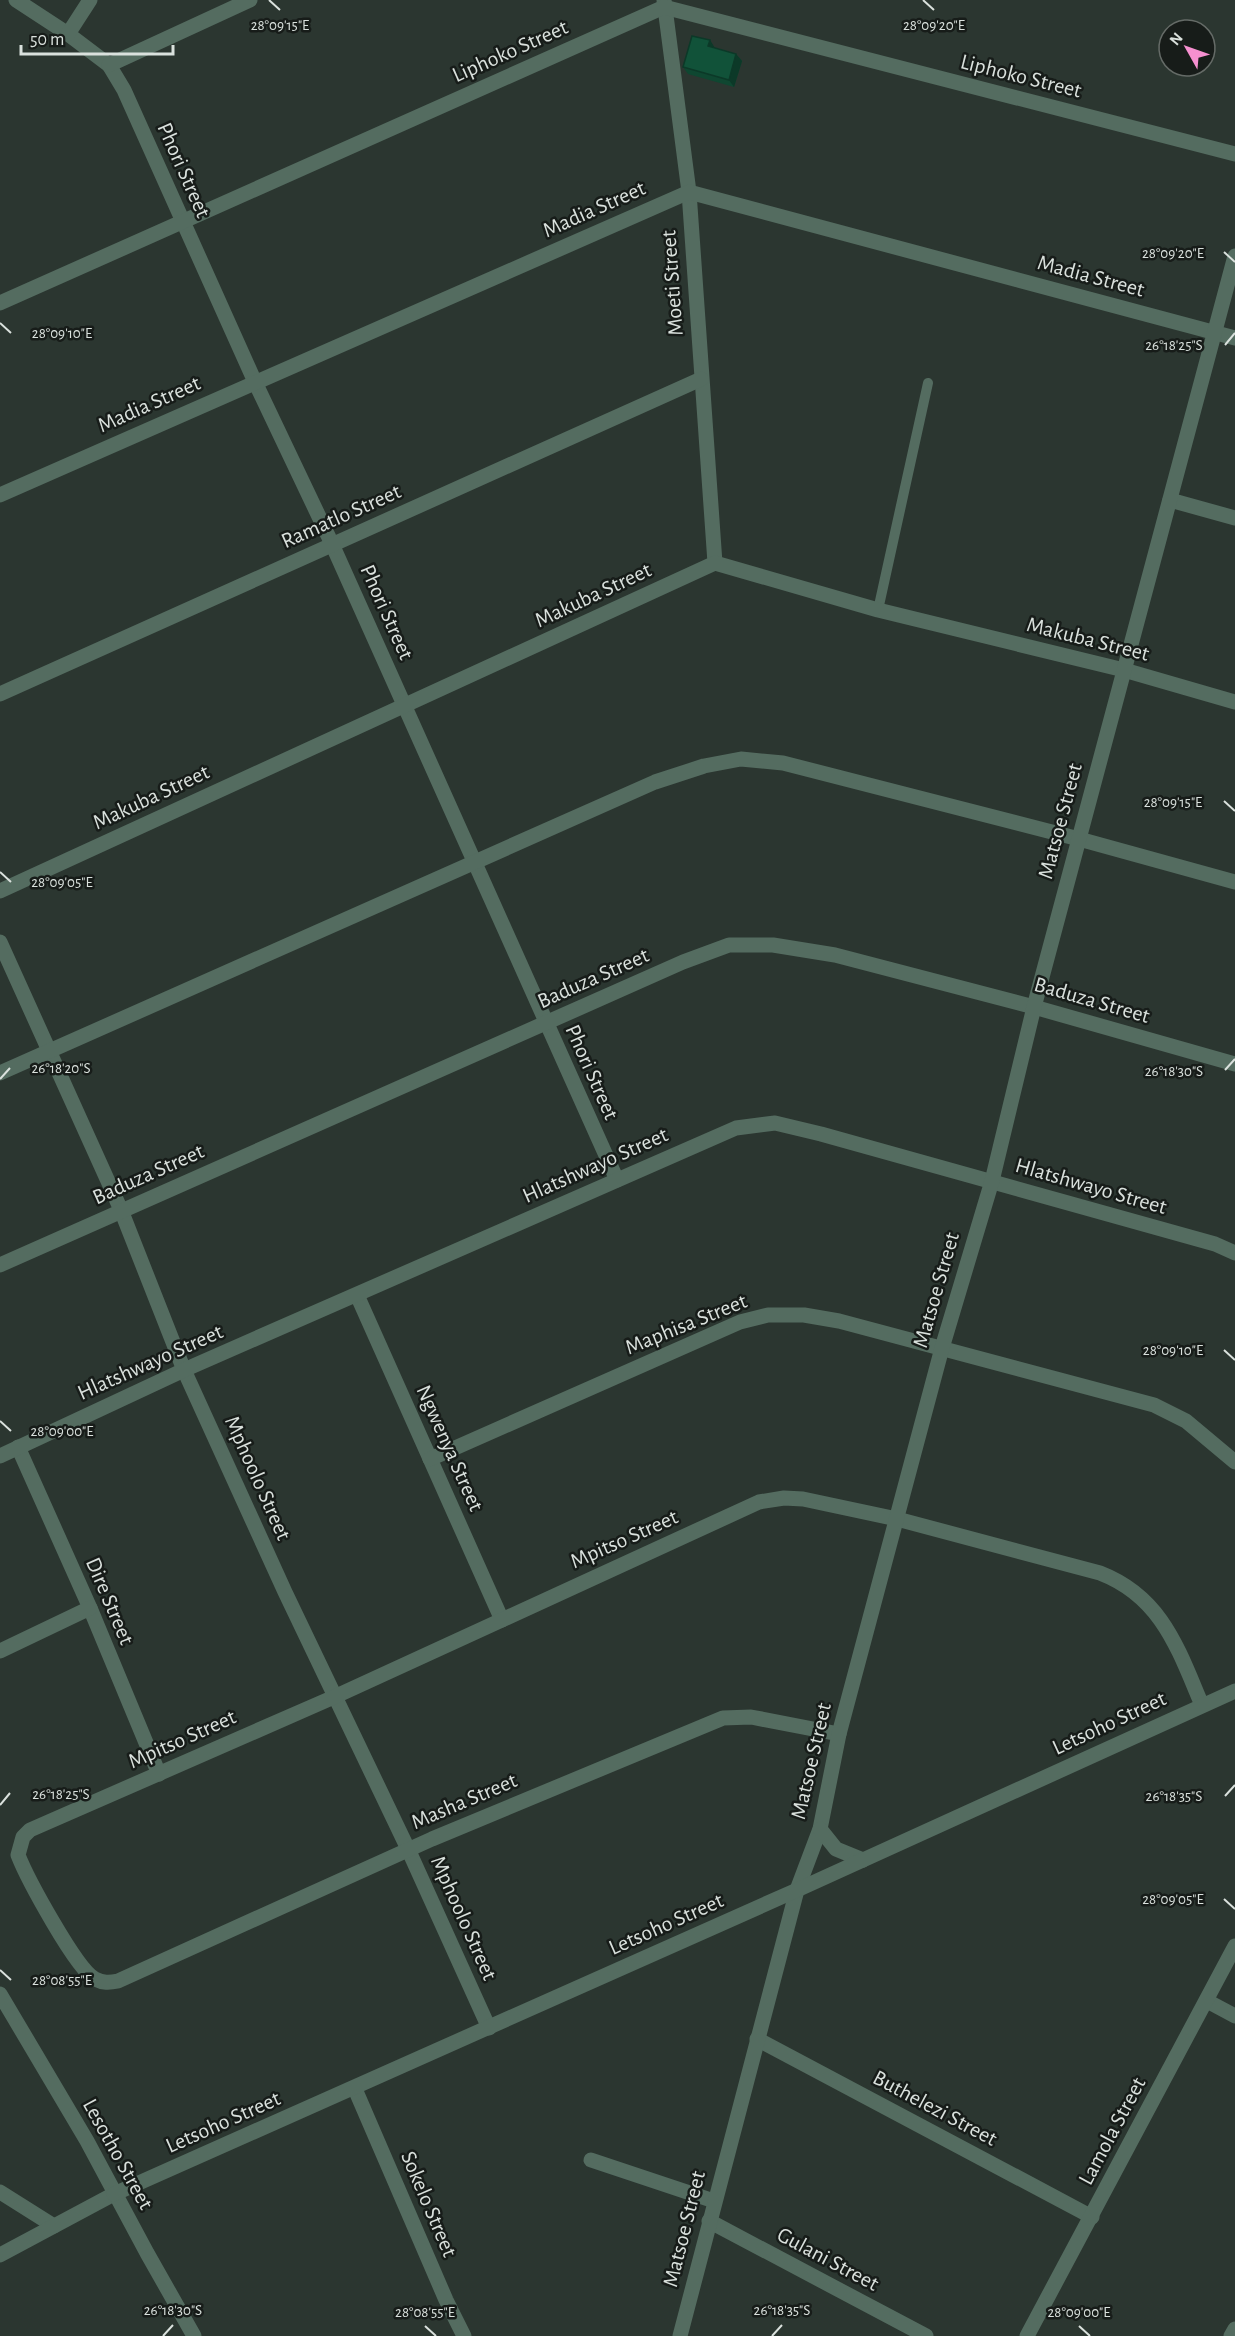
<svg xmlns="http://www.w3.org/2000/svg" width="1235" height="2336" font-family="'Alegreya Sans',sans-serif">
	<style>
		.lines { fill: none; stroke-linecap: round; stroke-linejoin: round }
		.service { stroke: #546c60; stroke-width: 10 }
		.minor { stroke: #546c60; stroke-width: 15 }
		.tertiary { stroke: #546c60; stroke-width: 15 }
		.wall { fill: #0f4731 }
		.shaded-wall { fill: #0c3928 }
		.building { fill: #115239; stroke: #0c3928; stroke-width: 1.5 }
		.ticks { fill: none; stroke: #dae1dd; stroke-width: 2 }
		.labels { text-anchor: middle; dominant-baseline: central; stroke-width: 5; stroke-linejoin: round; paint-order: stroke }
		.street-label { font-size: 22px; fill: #dae1dd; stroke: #171c19 }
		.ticks-label { font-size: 15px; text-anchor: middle; fill: #dae1dd; stroke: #171c19; stroke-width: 5; stroke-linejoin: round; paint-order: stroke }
	</style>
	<rect width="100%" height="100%" fill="#2b3630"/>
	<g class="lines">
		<polyline class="service" points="878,610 928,383"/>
		<g class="minor">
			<polyline points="16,0 68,34 109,65 124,90 255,382 332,544 617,1180"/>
			<polyline points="664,0 689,192 715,563"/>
			<polyline points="68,34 90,0"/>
			<polyline points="109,65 250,0"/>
			<polyline points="0,303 664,7 1235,154"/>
			<polyline points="0,495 689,192 1235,338"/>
			<polyline points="1170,500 1235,518"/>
			<polyline points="0,694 701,379"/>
			<polyline points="0,891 715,563 878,610 1124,670 1235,702"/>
			<polyline points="0,942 121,1210 184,1370 285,1592 408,1849 489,2028"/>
			<polyline points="0,1073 655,782 704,766 741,759 783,763 1079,839 1235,882"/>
			<polyline points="0,1265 683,962 729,945 773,945 835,955 1034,1007 1235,1064"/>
			<polyline points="357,1295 502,1620"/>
			<polyline points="18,1447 90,1608 159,1774"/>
			<polyline points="0,1456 184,1370 736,1128 775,1123 821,1134 1215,1244 1235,1253"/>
			<polyline points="430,1459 740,1322 768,1315 804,1315 839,1321 1154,1405 1186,1421 1235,1462"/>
			<polyline points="0,1651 90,1608"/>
			<path d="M839,1734L751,1717L723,1718L432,1839L118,1981C109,1983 103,1983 95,1979C76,1969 27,1878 18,1855L23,1837L30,1830L334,1697L759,1502L784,1498L803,1499L897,1519L1100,1573C1162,1597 1178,1649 1202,1705"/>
			<polyline points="1207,2001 1235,2016"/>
			<polyline points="757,2039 1092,2217"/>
			<polyline points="355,2089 446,2300 464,2336"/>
			<polyline points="591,2160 714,2201"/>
			<polyline points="0,2192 54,2226"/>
			<polyline points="709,2221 926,2336"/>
			<polyline points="0,2255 114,2194"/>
			<polyline points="680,2336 797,1890 820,1829 839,1734 942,1348 992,1181 1034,1007 1235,256"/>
			<polyline points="1027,2336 1235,1946"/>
			<polyline points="1231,2336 1235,2329"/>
		</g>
		<g class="tertiary">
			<polyline points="820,1829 836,1849 863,1860"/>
			<polyline points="0,1994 87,2141 147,2253 194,2336"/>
			<polyline points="114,2194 797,1890 1235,1691"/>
		</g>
	</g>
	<polygon class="wall" points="715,48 736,54 742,61 734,87 688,74 683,67"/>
	<g class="shaded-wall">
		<polygon points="710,40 715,48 708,46"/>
		<polygon points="736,54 742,61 734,87 729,80"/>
	</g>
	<polygon class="building" points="692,36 710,40 708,46 736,54 729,80 683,67"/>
	<path class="ticks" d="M269,0L280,10M923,0L934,10M1224,252L1235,262M0,323L11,333M1225,345L1235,333M1224,801L1235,811M0,872L11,882M1225,1070L1235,1059M0,1079L10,1068M1224,1350L1235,1360M0,1421L11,1431M1225,1796L1235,1785M0,1805L10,1793M1224,1899L1235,1909M0,1970L11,1980M425,2326L436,2336M1079,2326L1090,2336M163,2336L173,2325M772,2336L782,2325"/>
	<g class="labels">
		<g class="street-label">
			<text transform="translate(510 51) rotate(-24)">Liphoko Street</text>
			<text transform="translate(1021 76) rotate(14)">Liphoko Street</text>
			<text transform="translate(184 170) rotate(66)">Phori Street</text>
			<text transform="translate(594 209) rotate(-24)">Madia Street</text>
			<text transform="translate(1091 276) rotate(15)">Madia Street</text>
			<text transform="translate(672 283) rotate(-94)">Moeti Street</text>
			<text transform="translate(149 404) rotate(-24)">Madia Street</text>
			<text transform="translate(341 516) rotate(-24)">Ramatlo Street</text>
			<text transform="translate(593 595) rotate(-25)">Makuba Street</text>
			<text transform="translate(387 612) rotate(66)">Phori Street</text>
			<text transform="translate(1088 639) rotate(14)">Makuba Street</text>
			<text transform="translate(151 797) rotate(-25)">Makuba Street</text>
			<text transform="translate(1060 821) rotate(-75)">Matsoe Street</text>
			<text transform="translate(593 978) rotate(-24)">Baduza Street</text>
			<text transform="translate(1092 1000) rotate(16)">Baduza Street</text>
			<text transform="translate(592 1072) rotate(66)">Phori Street</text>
			<text transform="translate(595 1165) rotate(-24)">Hlatshwayo Street</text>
			<text transform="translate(148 1174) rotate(-24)">Baduza Street</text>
			<text transform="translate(1091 1186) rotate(16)">Hlatshwayo Street</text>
			<text transform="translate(936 1290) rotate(-74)">Matsoe Street</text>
			<text transform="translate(686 1324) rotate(-22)">Maphisa Street</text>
			<text transform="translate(150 1362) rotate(-24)">Hlatshwayo Street</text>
			<text transform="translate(450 1448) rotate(66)">Ngwenya Street</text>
			<text transform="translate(258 1478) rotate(66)">Mphoolo Street</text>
			<text transform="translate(624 1539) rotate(-24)">Mpitso Street</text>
			<text transform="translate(110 1601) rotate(67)">Dire Street</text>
			<text transform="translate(1109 1723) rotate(-25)">Letsoho Street</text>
			<text transform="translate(182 1739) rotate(-24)">Mpitso Street</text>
			<text transform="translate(811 1761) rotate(-77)">Matsoe Street</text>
			<text transform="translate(464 1801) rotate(-23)">Masha Street</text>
			<text transform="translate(464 1918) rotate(66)">Mphoolo Street</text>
			<text transform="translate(666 1924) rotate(-24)">Letsoho Street</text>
			<text transform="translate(935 2108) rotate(28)">Buthelezi Street</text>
			<text transform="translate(223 2122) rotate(-24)">Letsoho Street</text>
			<text transform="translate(1112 2131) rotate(-62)">Lamola Street</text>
			<text transform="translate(118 2154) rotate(61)">Lesotho Street</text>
			<text transform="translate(429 2204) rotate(67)">Sokelo Street</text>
			<text transform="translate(684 2229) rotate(-76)">Matsoe Street</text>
			<text transform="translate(828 2259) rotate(28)">Gulani Street</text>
		</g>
	</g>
	<g class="ticks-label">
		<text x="280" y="30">28°09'15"E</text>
		<text x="934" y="30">28°09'20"E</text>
		<text x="1173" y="258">28°09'20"E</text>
		<text x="62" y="338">28°09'10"E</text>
		<text x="1174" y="350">26°18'25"S</text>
		<text x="1173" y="807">28°09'15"E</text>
		<text x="62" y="887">28°09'05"E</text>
		<text x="61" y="1073">26°18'20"S</text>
		<text x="1174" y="1076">26°18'30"S</text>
		<text x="1173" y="1355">28°09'10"E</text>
		<text x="62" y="1436">28°09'00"E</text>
		<text x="61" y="1799">26°18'25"S</text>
		<text x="1174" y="1801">26°18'35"S</text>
		<text x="1173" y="1904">28°09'05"E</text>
		<text x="62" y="1985">28°08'55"E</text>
		<text x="173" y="2315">26°18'30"S</text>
		<text x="782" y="2315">26°18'35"S</text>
		<text x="425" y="2317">28°08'55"E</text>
		<text x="1079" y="2317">28°09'00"E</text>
	</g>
	<g transform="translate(1187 48) rotate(310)"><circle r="28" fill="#171c19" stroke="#656b67" stroke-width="1.5"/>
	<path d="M0-4.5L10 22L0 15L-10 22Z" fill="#f690d0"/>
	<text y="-9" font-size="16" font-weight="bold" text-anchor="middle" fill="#dae1dd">N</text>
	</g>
	<path d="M21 45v9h152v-9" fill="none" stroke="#dae1dd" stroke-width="3"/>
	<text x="30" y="45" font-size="18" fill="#dae1dd" stroke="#171c19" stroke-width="4.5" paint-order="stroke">50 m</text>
</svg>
